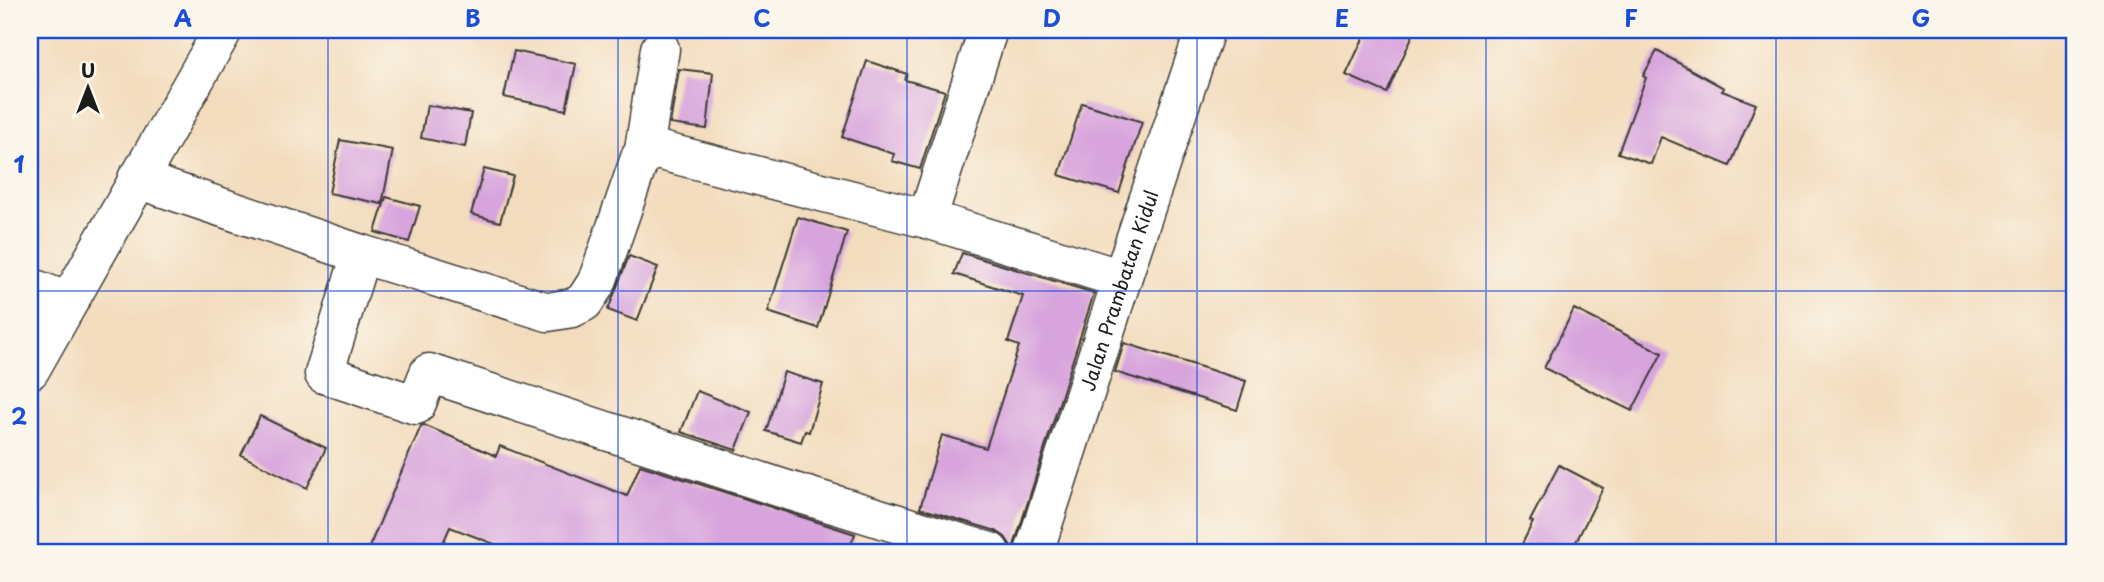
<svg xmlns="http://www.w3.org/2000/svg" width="2104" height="582" font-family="'Playpen Sans',sans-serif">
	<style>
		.building { fill: #d8a4dd }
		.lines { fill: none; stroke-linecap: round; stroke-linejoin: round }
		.minor-casing { stroke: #3c3934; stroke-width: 41 }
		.minor { stroke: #fff; stroke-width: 38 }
		.grid { fill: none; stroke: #1d4ed8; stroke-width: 2; stroke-opacity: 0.55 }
		.labels { text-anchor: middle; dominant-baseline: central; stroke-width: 5; stroke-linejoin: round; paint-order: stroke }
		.street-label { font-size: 19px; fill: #1c1c1c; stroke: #fbf7ec }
		.neatline { fill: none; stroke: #1d4ed8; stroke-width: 2.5 }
		.grid-label { font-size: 23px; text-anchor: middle; font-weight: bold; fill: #1d4ed8 }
	</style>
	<rect width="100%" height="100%" fill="#fbf7ec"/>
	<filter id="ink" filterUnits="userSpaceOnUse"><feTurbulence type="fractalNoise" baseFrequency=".0143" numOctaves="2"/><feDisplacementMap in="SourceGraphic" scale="14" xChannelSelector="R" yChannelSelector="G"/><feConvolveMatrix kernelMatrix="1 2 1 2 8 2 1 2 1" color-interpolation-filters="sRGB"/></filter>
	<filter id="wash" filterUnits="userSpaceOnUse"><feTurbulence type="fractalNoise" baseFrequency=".00686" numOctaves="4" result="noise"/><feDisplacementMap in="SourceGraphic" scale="28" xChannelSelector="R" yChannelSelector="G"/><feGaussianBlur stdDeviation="1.57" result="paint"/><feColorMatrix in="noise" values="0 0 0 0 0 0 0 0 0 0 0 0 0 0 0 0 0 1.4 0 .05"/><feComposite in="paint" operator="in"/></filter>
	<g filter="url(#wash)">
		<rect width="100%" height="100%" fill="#f3dcbd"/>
		<g id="blocks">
			<g class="building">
				<polygon points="1367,30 1415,30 1387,93 1346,75"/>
				<polygon points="514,51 576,64 566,110 504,97"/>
				<polygon points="1657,51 1724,88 1722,91 1756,104 1730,166 1661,137 1651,164 1618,153 1646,78 1643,76"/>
				<polygon points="867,61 907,74 905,80 945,91 920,169 892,161 894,154 842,137"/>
				<polygon points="679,69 713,73 707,129 670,124"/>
				<polygon points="1082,103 1142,122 1119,193 1059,175"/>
				<polygon points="427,105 471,113 465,147 421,138"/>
				<polygon points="340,140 393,150 382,204 329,193"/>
				<polygon points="484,169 513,176 500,222 471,214"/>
				<polygon points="386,197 420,206 409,242 375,232"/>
				<polygon points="798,217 847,232 818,328 768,312"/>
				<polygon points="962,253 1094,293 1013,549 1005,537 996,531 920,508 942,435 986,448 1019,346 1008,342 1023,296 954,274"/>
				<polygon points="629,256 658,267 637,321 608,310"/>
				<polygon points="1574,309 1662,353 1632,411 1544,368"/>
				<polygon points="1124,343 1246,381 1237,410 1115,372"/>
				<polygon points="784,372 823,384 809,432 805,431 801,442 766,431"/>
				<polygon points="697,391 751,412 736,450 681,432"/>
				<polygon points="260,416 326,448 307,488 241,455"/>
				<polygon points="424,425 496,456 500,446 627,496 640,465 855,534 848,552 515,552 450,527 439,552 367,552 421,426"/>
				<polygon points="1559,465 1603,488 1571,552 1518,552 1533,522 1530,521"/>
			</g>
		</g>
	</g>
	<g filter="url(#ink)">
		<use href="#blocks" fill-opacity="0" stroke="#3c3934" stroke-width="2"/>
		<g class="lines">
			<defs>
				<g id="minor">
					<polyline points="643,156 660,49"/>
					<polyline points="137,179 361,254 548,312 572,308 584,302 597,282 640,158 647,153 657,150 927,219 1122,279"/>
					<polyline points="927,219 988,30"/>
					<polyline points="361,254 324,374 416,405 429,373 781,488 990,552"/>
					<polyline points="30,287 68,302"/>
					<polyline points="30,370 223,30"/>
					<path id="s1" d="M1034,552L1122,279L1205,30"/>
				</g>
			</defs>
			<use href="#minor" class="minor-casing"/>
			<use href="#minor" class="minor"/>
		</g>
	</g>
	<path class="grid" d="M328,30V552M618,30V552M907,30V552M1197,30V552M1486,30V552M1776,30V552M30,291H2074"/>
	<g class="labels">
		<g class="street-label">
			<text stroke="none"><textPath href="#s1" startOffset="275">Jalan Prambatan Kidul</textPath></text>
		</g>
	</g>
	<rect width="2104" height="582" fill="none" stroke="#fbf7ec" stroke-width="77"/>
	<g transform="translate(88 88)" stroke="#fbf7ec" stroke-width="5" paint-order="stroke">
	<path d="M0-5L12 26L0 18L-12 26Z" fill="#1c1c1c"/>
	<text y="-10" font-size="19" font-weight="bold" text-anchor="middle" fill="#1c1c1c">U</text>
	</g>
	<rect x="38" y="38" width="2028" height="506" class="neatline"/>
	<g class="grid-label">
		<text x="183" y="27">A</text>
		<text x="473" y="27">B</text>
		<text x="762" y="27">C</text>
		<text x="1052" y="27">D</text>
		<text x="1342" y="27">E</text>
		<text x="1631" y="27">F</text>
		<text x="1921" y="27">G</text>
		<text x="19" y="173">1</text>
		<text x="19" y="425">2</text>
	</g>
</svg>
